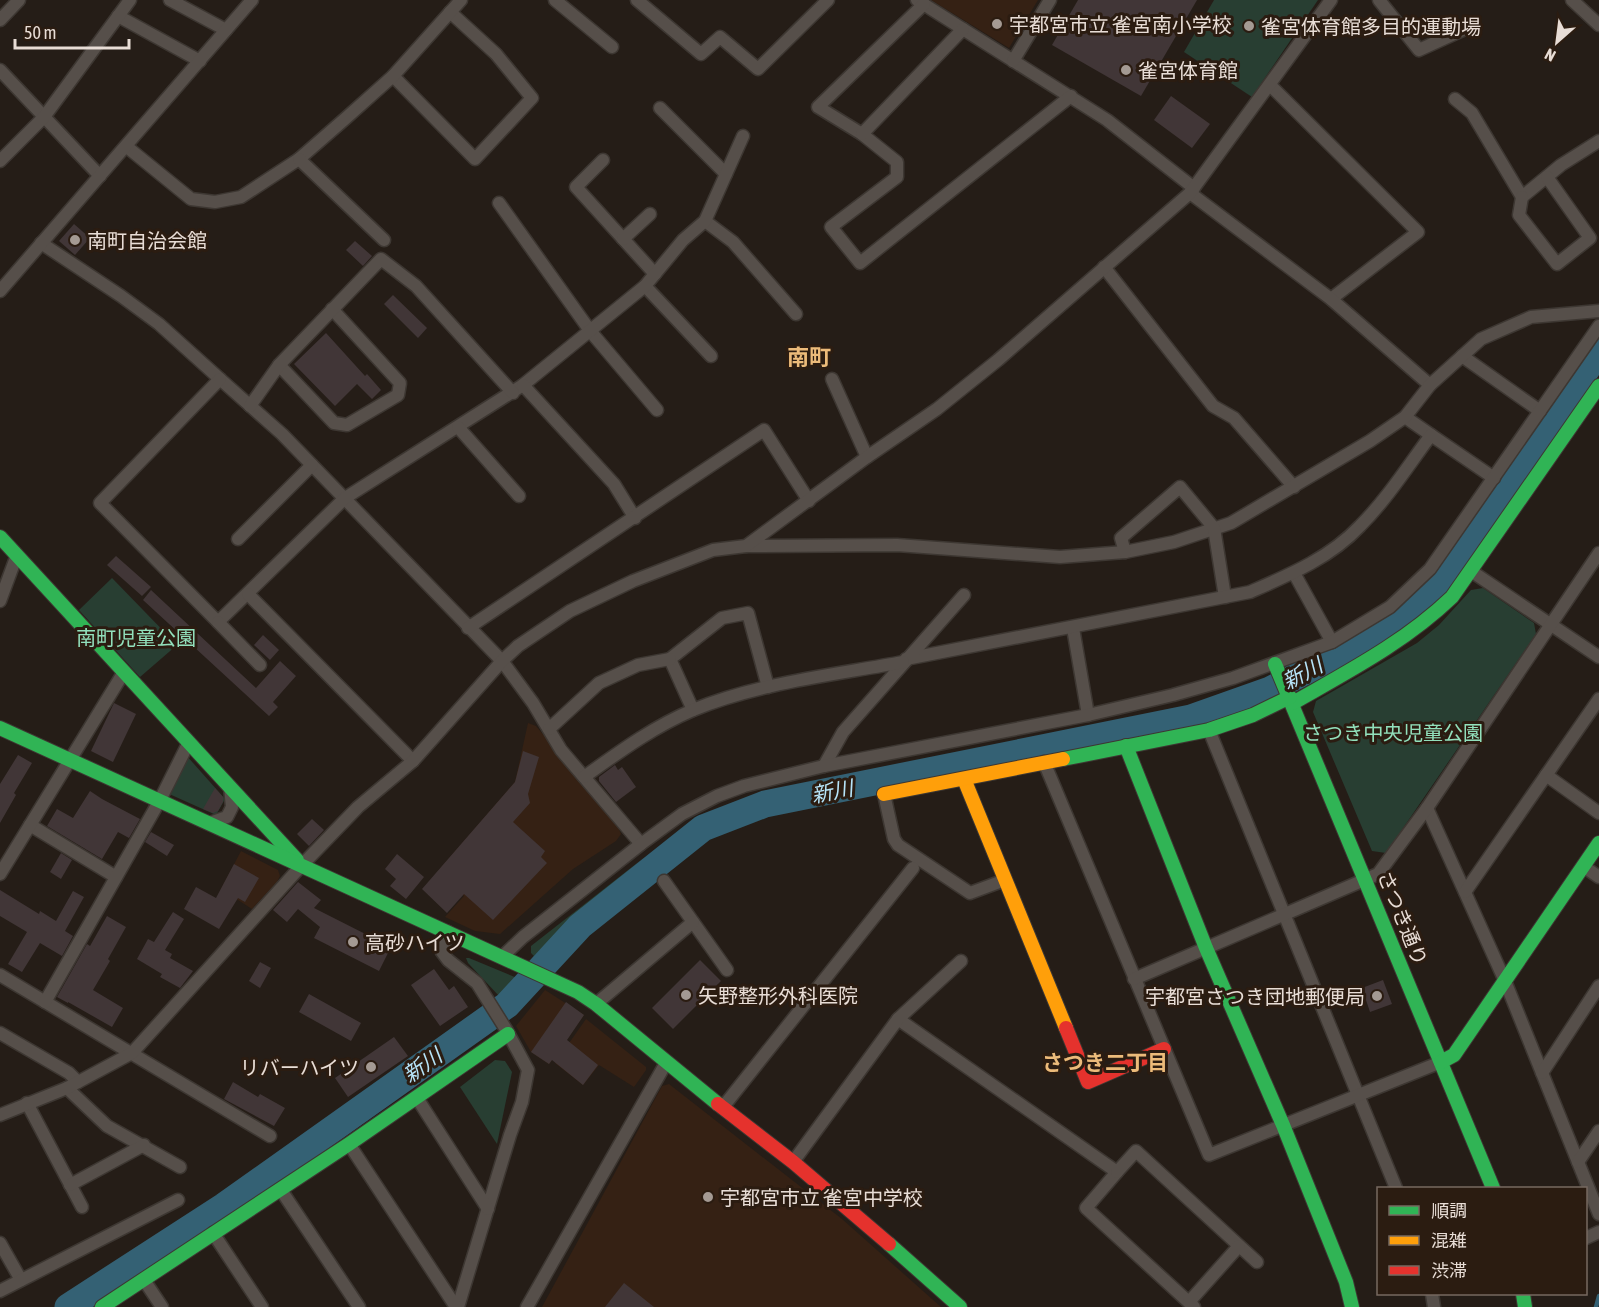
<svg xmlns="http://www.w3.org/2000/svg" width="1599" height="1307" font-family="'Asap Condensed','Noto Sans JP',sans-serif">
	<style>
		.built { fill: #352114 }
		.green { fill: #283e32 }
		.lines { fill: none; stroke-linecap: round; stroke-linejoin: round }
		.stream { stroke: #346174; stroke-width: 4.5 }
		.river { stroke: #346174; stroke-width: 27 }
		.building { fill: #413637 }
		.street-casing { stroke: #3d3732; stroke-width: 15 }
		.fast-casing { stroke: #3d3732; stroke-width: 16 }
		.slow-casing { stroke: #3d3732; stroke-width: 16 }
		.jam-casing { stroke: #3d3732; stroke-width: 16 }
		.street { stroke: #564f4a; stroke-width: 12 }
		.fast { stroke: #30b455; stroke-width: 14 }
		.slow { stroke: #ff9f0a; stroke-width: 14 }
		.jam { stroke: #e5322d; stroke-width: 14 }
		.poi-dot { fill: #a49a93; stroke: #2b1c11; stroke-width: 2 }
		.labels { text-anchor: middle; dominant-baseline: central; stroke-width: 6; stroke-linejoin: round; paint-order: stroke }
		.poi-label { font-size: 20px; fill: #e8ddd6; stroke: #2b1c11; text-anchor: start }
		.park-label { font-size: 20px; fill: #92e0bc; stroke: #2b1c11 }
		.street-label { font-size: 20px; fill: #e8ddd6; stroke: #2b1c11 }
		.water-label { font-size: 21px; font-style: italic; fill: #b7e5fa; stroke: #2b1c11 }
		.neighbourhood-label { font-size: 21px; font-weight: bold; fill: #ecbb7a; stroke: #2b1c11 }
		.quarter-label { font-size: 22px; font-weight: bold; fill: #ecbb7a; stroke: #2b1c11 }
	</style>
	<rect width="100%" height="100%" fill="#251d17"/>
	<g class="built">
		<polygon points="931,0 1038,0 1009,48"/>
		<polygon points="528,723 536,726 616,822 621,834 616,841 573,869 500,934 475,931 445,917 464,896 438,871 515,782"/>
		<polygon points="241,851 278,870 280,876 277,882 252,909 221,889"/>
		<polygon points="545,990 584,1015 549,1064 531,1052 516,1026"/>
		<polygon points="586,1019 646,1067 646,1070 634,1087 599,1065 583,1085 555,1063"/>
		<polygon points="669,1084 842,1219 941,1307 542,1307 662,1086"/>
	</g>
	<g class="green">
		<polygon points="1214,0 1318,0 1252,97 1184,52"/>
		<polygon points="112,578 177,645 140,677 79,610"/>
		<polygon points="1483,588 1534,623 1536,634 1386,853 1372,851 1313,712 1316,701 1417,643 1439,625 1471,590"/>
		<polygon points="186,755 225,799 216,815 167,793"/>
		<polygon points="646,856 583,908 534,956 531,953 531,946"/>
		<polygon points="466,958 469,958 517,978 499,996 468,963"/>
		<polygon points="495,1060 505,1061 512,1072 497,1144 460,1087"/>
	</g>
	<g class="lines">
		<polyline class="stream" points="1596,1307 1599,1296"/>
		<polyline class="river" points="68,1307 224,1206 507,1005 580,926 703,828 765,804 1191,718 1270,690 1378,633 1438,584 1455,563 1599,351"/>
	</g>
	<g class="building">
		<polygon points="1078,0 1197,0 1141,96 1052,45"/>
		<polygon points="1171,96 1210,124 1192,148 1154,120"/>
		<polygon points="74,224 90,238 75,255 59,241"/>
		<polygon points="355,241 372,256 363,266 346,250"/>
		<polygon points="393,295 427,328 418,338 384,304"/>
		<polygon points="326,333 365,376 367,374 381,390 372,399 357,384 335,406 294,364"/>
		<polygon points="116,556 151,587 142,596 107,565"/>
		<polygon points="151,590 256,688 280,661 296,676 273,702 278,707 269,716 143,600"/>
		<polygon points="263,635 279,650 270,660 254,645"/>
		<polygon points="114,703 136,714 113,762 91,751"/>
		<polygon points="523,751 539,757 528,794 530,803 513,822 545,851 541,857 547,863 493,920 464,894 447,913 422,889 515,782"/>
		<polygon points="18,755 32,763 14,793 16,795 0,823 0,784"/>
		<polygon points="615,765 618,770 622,767 636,787 616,802 599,781 599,777"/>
		<polygon points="215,788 223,797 223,802 218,811 213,813 203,809"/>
		<polygon points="90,791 102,799 140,819 129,838 118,832 102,859 47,826 57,809 73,818"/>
		<polygon points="312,819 324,830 309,846 297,834"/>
		<polygon points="151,832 174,845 167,856 145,842"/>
		<polygon points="61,853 72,860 61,879 50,872"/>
		<polygon points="397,854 424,877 406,899 390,886 396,879 385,869"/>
		<polygon points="234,864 259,878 245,902 238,898 219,929 184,909 196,887 216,898"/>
		<polygon points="298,882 321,900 314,908 391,947 379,971 314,938 320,927 298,909 287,922 273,910"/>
		<polygon points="0,890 39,914 40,911 56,921 73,891 84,897 65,931 73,936 62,956 40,943 22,972 8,964 27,932 0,916"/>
		<polygon points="173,912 184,919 165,950 172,954 170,958 193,971 180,988 160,977 162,974 137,959 148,939 154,942"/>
		<polygon points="107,916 126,927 108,959 110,961 93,990 123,1008 112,1027 68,1002 68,1003 57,997 87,944 90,946"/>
		<polygon points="700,960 721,981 673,1029 652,1008"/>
		<polygon points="260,962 271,968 260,988 249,981"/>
		<polygon points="434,969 449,990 454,986 468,1007 440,1026 411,985"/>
		<polygon points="1383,980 1392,1004 1370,1012 1362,988"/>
		<polygon points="309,994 361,1023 351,1041 299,1012"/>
		<polygon points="566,1002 584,1015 567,1040 598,1065 583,1085 552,1060 549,1064 531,1052"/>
		<polygon points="394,1037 408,1056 348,1097 335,1078"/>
		<polygon points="233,1082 258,1097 260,1094 285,1108 274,1126 224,1099"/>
		<polygon points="624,1283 654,1307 605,1307"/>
	</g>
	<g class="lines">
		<defs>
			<g id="street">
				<polyline points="170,0 226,30"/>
				<polyline points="555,0 612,47"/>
				<polyline points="637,0 701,54 720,37 758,69 828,0"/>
				<polyline points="917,0 1107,120 1194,188"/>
				<polyline points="1379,0 1419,50 1465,29"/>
				<polyline points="1572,0 1599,25"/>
				<polyline points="924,4 818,107 862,134 897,162 897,177 831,227 860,263 1071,96"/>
				<polyline points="118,16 200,61"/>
				<polyline points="0,20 19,0"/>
				<polyline points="1013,61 1050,0"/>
				<polyline points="0,70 100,176"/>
				<polyline points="393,76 475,159 532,98 496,54 450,12"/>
				<polyline points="1270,85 1418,232 1331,299"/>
				<polyline points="1455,99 1472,113 1522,197 1561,165 1599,141"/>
				<polyline points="660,108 726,174"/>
				<polyline points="862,134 963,29"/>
				<polyline points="127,147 191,199 215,202 241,197 299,159 346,118 393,76 461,0"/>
				<polyline points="299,159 384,240"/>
				<polyline points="603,160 576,187 655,274"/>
				<polyline points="0,161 44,117 130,0"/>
				<polyline points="1190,193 1331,299 1430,385"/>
				<polyline points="1522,197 1519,215 1557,264 1590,238 1547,177"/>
				<polyline points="499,203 591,332 657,410"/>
				<polyline points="705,221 733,242 796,314"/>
				<polyline points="623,239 650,214"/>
				<polyline points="41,243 121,296 159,324 220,379 282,434 502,661 533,703 561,750 641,844"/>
				<polyline points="1104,267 1213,406 1234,418 1294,487"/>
				<polyline points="645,286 711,356"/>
				<polyline points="0,291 252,0"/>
				<polyline points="1462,356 1540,411"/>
				<polyline points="279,365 334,423 347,425 398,395 400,383 332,309"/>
				<polyline points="220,379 100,503 218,622 345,498 523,385 645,286 683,240 705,221 743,136"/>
				<polyline points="832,379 867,457"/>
				<polyline points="523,385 614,484 635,518"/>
				<polyline points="250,406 279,365 381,259 416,286 513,393"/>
				<polyline points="1405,417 1431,435"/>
				<polyline points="458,427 519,496"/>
				<polyline points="238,539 312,465"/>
				<polyline points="746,546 897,545 1060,557 1125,552 1174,542 1231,523 1370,441 1405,417 1430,385 1481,339 1531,317 1599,311"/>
				<polyline points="1125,552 1121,538 1180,487 1214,528 1225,597"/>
				<polyline points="1471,571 1599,657"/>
				<polyline points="1294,573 1332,642"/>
				<polyline points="248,594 413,761"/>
				<polyline points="0,601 17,555"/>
				<polyline points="218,622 260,665"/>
				<polyline points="468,628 764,430 809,501"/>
				<polyline points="1073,628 1088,715"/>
				<path d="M906,659L1250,592C1289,575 1330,558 1360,526C1387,499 1408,466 1431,435L1494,478"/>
				<polyline points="693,710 670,659 722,618 748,613 768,687"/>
				<polyline points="549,729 599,683 638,665 670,659"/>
				<polyline points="1209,730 1396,1188"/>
				<polyline points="1044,762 1209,1155 1441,1062"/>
				<polyline points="824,766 843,732 964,595"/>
				<polyline points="1546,775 1599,813"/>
				<path d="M584,777C619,752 653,727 693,710C758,683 834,675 903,662"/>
				<polyline points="884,794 894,839 898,845 970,893 1005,880"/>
				<polyline points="1427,808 1505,981 1599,1214"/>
				<polyline points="210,823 227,817 232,807 230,787"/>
				<polyline points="30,825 116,877"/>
				<polyline points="1583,866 1599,877"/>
				<polyline points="0,874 124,672"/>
				<polyline points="664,881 727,970"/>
				<polyline points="1465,892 1599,699"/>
				<polyline points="448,932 442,952 448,960 477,983 507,1031 528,1070 522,1102 510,1135 458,1307"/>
				<polyline points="503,956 523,937 641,844 682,814 717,796 744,786 824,766 1088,715 1173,695 1233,678 1332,642 1390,607 1430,569 1599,326"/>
				<polyline points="0,975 270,1136"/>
				<polyline points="1134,979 1378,874 1427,808 1599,553"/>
				<polyline points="45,1002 160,800 189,742"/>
				<polyline points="596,1004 693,922"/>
				<polyline points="898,1019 1117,1172 1086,1208 1194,1307"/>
				<polyline points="0,1033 69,1073 78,1082"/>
				<polyline points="1542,1073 1599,986"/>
				<polyline points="67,1088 107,1126 180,1167"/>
				<polyline points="417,1098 488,1209"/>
				<polyline points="27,1103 82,1207"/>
				<polyline points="723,1107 913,868"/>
				<polyline points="0,1115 67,1088 132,1053 302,865 358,807 413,761 502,661 518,646 570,611 633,581 713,550 746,546 867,457 937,409 998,360 1190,193 1331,0"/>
				<polyline points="349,1144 456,1307"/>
				<polyline points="793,1162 898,1019 961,961"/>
				<polyline points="1578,1162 1599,1131"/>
				<polyline points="1117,1172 1136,1151 1257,1262"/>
				<polyline points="70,1185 144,1145"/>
				<polyline points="281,1190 359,1307"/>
				<polyline points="213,1233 262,1307"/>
				<polyline points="1586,1238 1599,1232"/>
				<polyline points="0,1243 21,1280"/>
				<polyline points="144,1280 162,1307"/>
				<polyline points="0,1291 178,1200"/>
				<polyline points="1432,1294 1434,1307"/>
				<polyline points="1189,1302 1239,1246"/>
				<polyline points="527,1307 666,1063"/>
			</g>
			<g id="fast">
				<polyline points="0,537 297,860"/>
				<polyline points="1275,664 1493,1188"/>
				<path d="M1293,703C1349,671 1405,642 1452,597L1599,386"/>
				<polyline points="0,728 578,992 596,1004 718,1104"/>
				<polyline points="1126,746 1206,948 1283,1125 1346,1282 1352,1307"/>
				<polyline points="1063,759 1209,730 1253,715 1290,697"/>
				<polyline points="1441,1062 1454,1055 1599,843"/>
				<polyline points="889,1244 960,1307"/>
				<polyline points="1523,1294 1525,1307"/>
				<polyline points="102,1307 349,1144 508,1034"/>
			</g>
			<g id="slow">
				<polyline points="964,779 1066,1028"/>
				<polyline points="884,794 1063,759"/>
			</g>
			<g id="jam">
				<polyline points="1066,1028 1088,1082 1164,1049"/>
				<polyline points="718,1104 793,1162 889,1244"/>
			</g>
		</defs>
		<use href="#street" class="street-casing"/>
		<use href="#fast" class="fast-casing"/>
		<use href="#slow" class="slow-casing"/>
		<use href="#jam" class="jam-casing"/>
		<use href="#street" class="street"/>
		<use href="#fast" class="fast"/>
		<use href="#slow" class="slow"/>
		<use href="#jam" class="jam"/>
	</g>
	<g class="poi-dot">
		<circle cx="997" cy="24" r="6"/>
		<circle cx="1249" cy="26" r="6"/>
		<circle cx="1126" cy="70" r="6"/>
		<circle cx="75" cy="240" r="6"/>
		<circle cx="353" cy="942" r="6"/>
		<circle cx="686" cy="995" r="6"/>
		<circle cx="1377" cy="996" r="6"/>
		<circle cx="371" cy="1067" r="6"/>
		<circle cx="708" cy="1197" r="6"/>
	</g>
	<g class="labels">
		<g class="poi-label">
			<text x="1009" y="24">宇都宮市立 雀宮南小学校</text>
			<text x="1261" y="26">雀宮体育館多目的運動場</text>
			<text x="1138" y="70">雀宮体育館</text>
			<text x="87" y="240">南町自治会館</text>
			<text x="365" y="942">高砂ハイツ</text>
			<text x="698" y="995">矢野整形外科医院</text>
			<text x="1365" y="996" text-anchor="end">宇都宮さつき団地郵便局</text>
			<text x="359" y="1067" text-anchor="end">リバーハイツ</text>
			<text x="720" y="1197">宇都宮市立 雀宮中学校</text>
		</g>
		<g class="park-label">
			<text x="136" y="637">南町児童公園</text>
			<text x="1393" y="732">さつき中央児童公園</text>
		</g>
		<g class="street-label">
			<text transform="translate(1403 918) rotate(68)">さつき通り</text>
		</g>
		<g class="water-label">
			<text transform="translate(1302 673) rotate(-28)">新川</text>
			<text transform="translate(832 791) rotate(-11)">新川</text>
			<text transform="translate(422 1065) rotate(-35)">新川</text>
		</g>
		<g class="neighbourhood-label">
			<text x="1105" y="1062">さつき二丁目</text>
		</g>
		<g class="quarter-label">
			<text x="809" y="357">南町</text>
		</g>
	</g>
	<rect x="1377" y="1187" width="210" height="108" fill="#2b1c11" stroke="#776960" stroke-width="1.5"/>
	<rect x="1389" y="1206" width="30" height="9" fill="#30b455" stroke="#776960" stroke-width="1.5"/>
	<text x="1431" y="1217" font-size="18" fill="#e8ddd6">順調</text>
	<rect x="1389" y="1236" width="30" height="9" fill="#ff9f0a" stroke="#776960" stroke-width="1.5"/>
	<text x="1431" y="1247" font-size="18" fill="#e8ddd6">混雑</text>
	<rect x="1389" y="1266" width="30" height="9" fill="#e5322d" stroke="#776960" stroke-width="1.5"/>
	<text x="1431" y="1277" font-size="18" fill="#e8ddd6">渋滞</text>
	<g transform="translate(1557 42) rotate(208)" stroke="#2b1c11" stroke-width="4.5" paint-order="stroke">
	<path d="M0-4.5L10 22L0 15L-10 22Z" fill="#e8ddd6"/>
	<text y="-9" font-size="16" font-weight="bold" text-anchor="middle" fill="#e8ddd6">N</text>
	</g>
	<path d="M15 39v9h114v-9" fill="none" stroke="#e8ddd6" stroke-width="3"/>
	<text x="24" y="39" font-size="18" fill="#e8ddd6" stroke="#2b1c11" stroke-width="4.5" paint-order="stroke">50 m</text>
</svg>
